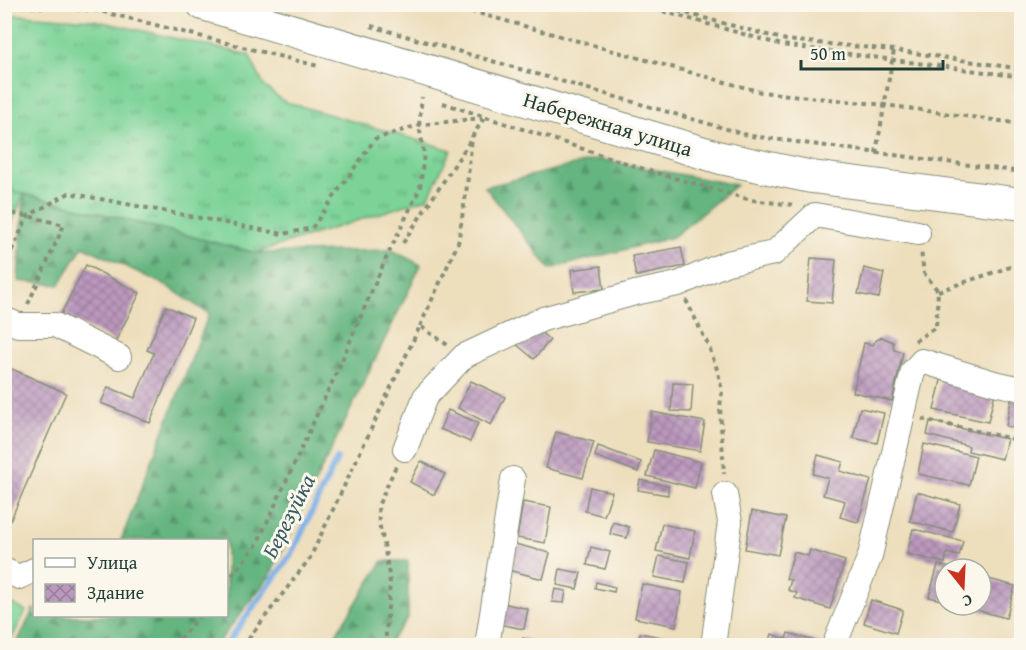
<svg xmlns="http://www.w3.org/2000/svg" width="1026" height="650" font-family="'Gentium Book Plus',serif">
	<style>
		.grass { fill: url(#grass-tufts); stroke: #4e8866; stroke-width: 1.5 }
		.forest { fill: url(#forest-firs); stroke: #42795a; stroke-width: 1.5 }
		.park { fill: url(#park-dots); stroke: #4e8866; stroke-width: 1.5 }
		.garden { fill: #7cd397; stroke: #4e8866; stroke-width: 1.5 }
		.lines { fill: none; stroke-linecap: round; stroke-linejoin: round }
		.stream { stroke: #7aafe8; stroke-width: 6 }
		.building { fill: url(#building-cross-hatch) }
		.minor-casing { stroke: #868e78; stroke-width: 26 }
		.major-casing { stroke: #868e78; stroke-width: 34 }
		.path { stroke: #868e78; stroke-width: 4; stroke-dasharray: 4.5 4.5; stroke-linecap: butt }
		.minor { stroke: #fff; stroke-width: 24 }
		.major { stroke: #fff; stroke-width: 32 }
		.labels { text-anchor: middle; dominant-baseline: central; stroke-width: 6; stroke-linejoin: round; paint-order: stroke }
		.street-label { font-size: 21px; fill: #1f3d34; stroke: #fbf7ec }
		.water-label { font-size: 22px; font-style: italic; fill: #365a61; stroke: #fbf7ec }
	</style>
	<defs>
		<pattern id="grass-tufts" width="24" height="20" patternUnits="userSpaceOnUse" patternTransform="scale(1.5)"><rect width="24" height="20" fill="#7cd397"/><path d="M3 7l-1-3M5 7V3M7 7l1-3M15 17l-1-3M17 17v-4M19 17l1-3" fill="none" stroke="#65ac7c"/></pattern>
		<pattern id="forest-firs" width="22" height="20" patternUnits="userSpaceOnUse" patternTransform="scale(1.5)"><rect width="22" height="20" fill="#65b580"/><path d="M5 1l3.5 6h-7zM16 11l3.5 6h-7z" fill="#53946a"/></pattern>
		<pattern id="park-dots" width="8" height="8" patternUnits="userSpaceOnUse" patternTransform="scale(1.5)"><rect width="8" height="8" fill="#7cd397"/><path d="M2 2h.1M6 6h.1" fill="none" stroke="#65ac7c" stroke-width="1.8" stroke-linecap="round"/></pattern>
		<pattern id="building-cross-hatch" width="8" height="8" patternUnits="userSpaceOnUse" patternTransform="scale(1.5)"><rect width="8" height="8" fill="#bb98be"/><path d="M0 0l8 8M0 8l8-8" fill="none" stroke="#977d9b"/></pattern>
	</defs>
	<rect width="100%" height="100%" fill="#fbf7ec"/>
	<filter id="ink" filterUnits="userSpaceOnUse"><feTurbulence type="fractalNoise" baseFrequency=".0167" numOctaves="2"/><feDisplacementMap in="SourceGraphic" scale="12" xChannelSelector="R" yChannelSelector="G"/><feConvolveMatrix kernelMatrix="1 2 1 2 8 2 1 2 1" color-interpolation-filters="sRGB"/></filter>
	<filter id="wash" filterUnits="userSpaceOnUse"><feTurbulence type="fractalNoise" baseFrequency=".008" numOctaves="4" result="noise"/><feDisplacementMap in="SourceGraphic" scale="24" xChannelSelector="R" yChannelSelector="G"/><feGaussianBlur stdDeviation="1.35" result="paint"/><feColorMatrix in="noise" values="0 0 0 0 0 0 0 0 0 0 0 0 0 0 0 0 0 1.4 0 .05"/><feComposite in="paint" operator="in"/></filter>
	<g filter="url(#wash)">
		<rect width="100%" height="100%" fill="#eddebc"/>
		<polygon class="grass" points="5,14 94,20 249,55 264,86 283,101 451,150 428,198 256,253 5,189"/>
		<g class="forest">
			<polygon points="598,159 736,185 673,237 550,269 485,187"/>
			<polygon points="24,194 256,253 392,250 421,265 269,577 216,645 16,645 34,608 34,616 226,616 226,540 121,540 209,314 167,286 83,246 59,285 18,281"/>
			<polygon points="383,561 408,561 408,618 387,645 329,645"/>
		</g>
		<polygon class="park" points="5,189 24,194 5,239 4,189"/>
		<polygon class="garden" points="4,600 26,611 8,645 5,645"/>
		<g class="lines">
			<polyline class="stream" points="225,646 291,555 337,459"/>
		</g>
		<g id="blocks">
			<g class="building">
				<polygon points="681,247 685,266 636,276 632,256"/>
				<polygon points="811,258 836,260 832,303 807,301"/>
				<polygon points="86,265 140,293 115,342 61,314"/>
				<polygon points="601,266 604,289 574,292 571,270"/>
				<polygon points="864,268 884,273 879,298 858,294"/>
				<polygon points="166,306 193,318 150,423 101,403 108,387 135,398 154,353 147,350"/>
				<polygon points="532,325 550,340 534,359 516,344"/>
				<polygon points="882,337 893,342 894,350 903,352 892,401 853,392 864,343 873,345 875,341"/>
				<polygon points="5,366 66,393 5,533"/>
				<polygon points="944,368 998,380 988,422 934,410"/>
				<polygon points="471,381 505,397 491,425 458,408"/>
				<polygon points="673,383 693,384 691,412 671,411"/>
				<polygon points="1013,391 1022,393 1022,430 1006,426"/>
				<polygon points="860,408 884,413 877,443 853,438"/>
				<polygon points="448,410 478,423 470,442 440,429"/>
				<polygon points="652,412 705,422 700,451 647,442"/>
				<polygon points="930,421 1007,439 1002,459 968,451 969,446 927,435"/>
				<polygon points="556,432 594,442 583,478 546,468"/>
				<polygon points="924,444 976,456 969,485 918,474"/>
				<polygon points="598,446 641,462 638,472 595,456"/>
				<polygon points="654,450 701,462 695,488 647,476"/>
				<polygon points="818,455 843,462 840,471 871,480 858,522 840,517 845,501 823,495 828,478 813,474"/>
				<polygon points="421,461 445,474 434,495 410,482"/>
				<polygon points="640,480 668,486 668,495 638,490"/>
				<polygon points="590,487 612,492 604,516 585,511"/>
				<polygon points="917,492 960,504 953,532 910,521"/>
				<polygon points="523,502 551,507 545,543 517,538"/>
				<polygon points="752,511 786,518 778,555 745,549"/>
				<polygon points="613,522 629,527 627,538 610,534"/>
				<polygon points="662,524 695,531 690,558 656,551"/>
				<polygon points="913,529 963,541 959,556 947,553 945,563 907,554"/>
				<polygon points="515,544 550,553 543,579 508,570"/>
				<polygon points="591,547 610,552 605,569 587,565"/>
				<polygon points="810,550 845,561 830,609 795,598 797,593 788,590 791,580 786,579 794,552 808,556"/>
				<polygon points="659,556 689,562 685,583 654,577"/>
				<polygon points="938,565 951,568 945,569 945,601 929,597"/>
				<polygon points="560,569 581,573 577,589 557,585"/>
				<polygon points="981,577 1015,586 1006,618 962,606 981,605"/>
				<polygon points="596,582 615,587 614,592 595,588"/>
				<polygon points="642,584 682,592 676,626 635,618"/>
				<polygon points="555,589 566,591 564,603 552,602"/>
				<polygon points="871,600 903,610 896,633 864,623"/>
				<polygon points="503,603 528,609 524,629 498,624"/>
				<polygon points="640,633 684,641 683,646 638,646"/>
				<polygon points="788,633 822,643 822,646 768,646 772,634 786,639"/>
				<polygon points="523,638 549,645 549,646 521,646"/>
			</g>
		</g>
	</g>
	<g filter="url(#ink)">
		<use href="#blocks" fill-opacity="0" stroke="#868e78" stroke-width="1.5"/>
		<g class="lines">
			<defs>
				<g id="minor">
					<polyline points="4,319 18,325 55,325 119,357"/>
					<polyline points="405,449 425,397 464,356 543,319 635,293 678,284 727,263 774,253 815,215 918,233"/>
					<polyline points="4,570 19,577 34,570"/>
					<polyline points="487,646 513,479"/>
					<polyline points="713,646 730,522 725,494"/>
					<polyline points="834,646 870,556 913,371 922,361 994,383 1022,389"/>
				</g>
				<polyline id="major" points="203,4 721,158 812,177 1022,204"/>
			</defs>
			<use href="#minor" class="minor-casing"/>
			<use href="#major" class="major-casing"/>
			<g class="path">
				<polyline points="445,4 761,92 885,105 1022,124"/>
				<polyline points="637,4 782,45 1022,77"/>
				<polyline points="652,4 786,40 894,50 1022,69"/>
				<polyline points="4,5 100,11 318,66"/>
				<polyline points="371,26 751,136 1022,172"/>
				<polyline points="443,103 647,170 751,200 795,205"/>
				<polyline points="876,153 894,50"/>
				<polyline points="4,212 28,216 64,225 28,304"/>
				<polyline points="403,243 472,138"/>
				<polyline points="4,267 28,216 69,193 283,234 312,228 375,139 419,125 482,118"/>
				<polyline points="938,291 1022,263"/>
				<polyline points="686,300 709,347 718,372 722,391 720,407 724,474"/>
				<polyline points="420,326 458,243 467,186 472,137 486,115"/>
				<polyline points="915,341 936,327 938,291 924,273 921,251"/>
				<polyline points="4,354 9,344"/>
				<polyline points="922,419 1022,441"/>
				<polyline points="226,582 256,546 335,376 383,265 420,188 424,153 419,125 422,97"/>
				<polyline points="174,646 199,616"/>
				<polyline points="243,646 310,558 420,326 449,346"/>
				<polyline points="385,646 390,582 384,544 379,523 378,506 396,466"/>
			</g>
			<use href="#minor" class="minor"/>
			<use href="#major" class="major"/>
		</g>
	</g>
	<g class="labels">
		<g class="street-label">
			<text transform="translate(608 124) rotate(17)">Набережная улица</text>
		</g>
		<g class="water-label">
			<text transform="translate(288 516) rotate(-63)">Березуйка</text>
		</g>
	</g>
	<rect width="1026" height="650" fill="none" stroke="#fbf7ec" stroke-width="24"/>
	<rect x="33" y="539" width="195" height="78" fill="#fbf7ec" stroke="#a3ada2" stroke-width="1.5"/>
	<rect x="45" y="558" width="30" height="9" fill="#ffffff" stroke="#a3ada2" stroke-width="1.5"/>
	<text x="87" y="569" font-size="18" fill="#1f3d34">Улица</text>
	<rect x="45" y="584" width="30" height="18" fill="url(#building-cross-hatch)" stroke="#a3ada2" stroke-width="1.5"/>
	<text x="87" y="599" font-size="18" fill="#1f3d34">Здание</text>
	<g transform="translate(963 587) rotate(162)"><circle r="28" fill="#fbf7ec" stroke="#a3ada2" stroke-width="1.5"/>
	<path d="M0-4.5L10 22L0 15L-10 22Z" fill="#c8321e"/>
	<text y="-9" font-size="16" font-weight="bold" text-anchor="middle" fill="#1f3d34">С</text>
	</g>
	<path d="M801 60v9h142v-9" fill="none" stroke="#1f3d34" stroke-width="3"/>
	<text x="810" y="60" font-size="18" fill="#1f3d34" stroke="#fbf7ec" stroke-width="4.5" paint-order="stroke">50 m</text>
</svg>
